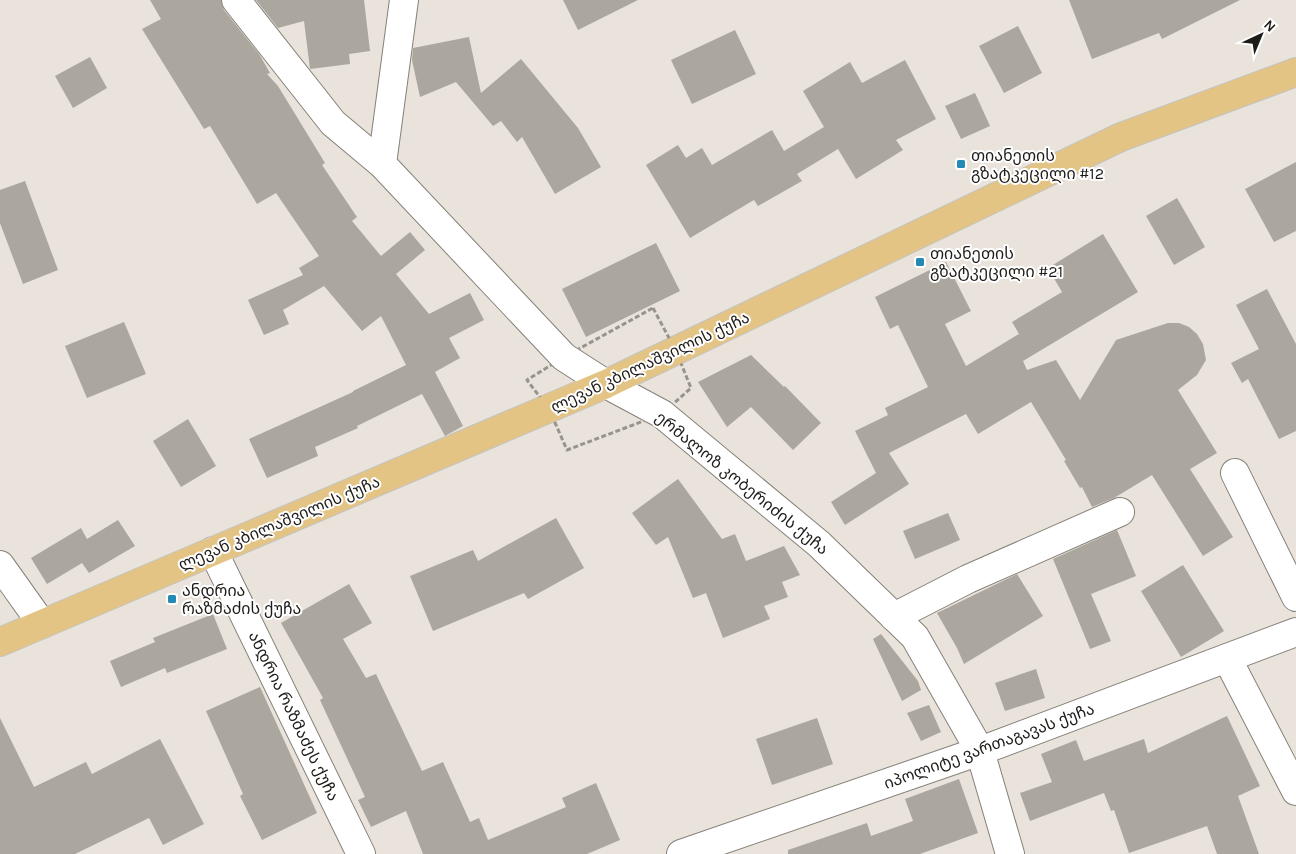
<svg xmlns="http://www.w3.org/2000/svg" width="1296" height="854" font-family="Karla,'Noto Sans Georgian',sans-serif">
	<style>
		.building { fill: #aba69e }
		.lines { fill: none; stroke-linecap: round; stroke-linejoin: round }
		.minor-casing { stroke: #858179; stroke-width: 30 }
		.major-casing { stroke: #c4c4c3; stroke-width: 30 }
		.path { stroke: #98938d; stroke-width: 3; stroke-dasharray: 5 2.5; stroke-linecap: butt }
		.minor { stroke: #fff; stroke-width: 28 }
		.major { stroke: #e3c485; stroke-width: 28 }
		.poi-dot { fill: #248ab3; stroke: #fff; stroke-width: 2 }
		.labels { text-anchor: middle; dominant-baseline: central; stroke-width: 4; stroke-linejoin: round; paint-order: stroke }
		.poi-label { font-size: 16px; fill: #1e1c19; stroke: #fff; text-anchor: start }
		.street-label { font-size: 16px; fill: #1e1c19; stroke: #fff }
	</style>
	<rect width="100%" height="100%" fill="#e9e3db"/>
	<g class="building">
		<polygon points="150,0 221,0 224,10 259,54 270,73 267,74 278,86 325,163 322,165 357,217 352,221 381,256 410,232 425,250 396,274 429,314 470,293 484,320 449,338 460,358 435,372 463,426 445,436 422,394 357,426 358,428 315,447 318,456 267,478 249,439 353,392 353,391 406,365 381,316 362,331 324,286 283,310 289,324 264,335 248,300 303,275 299,268 319,256 276,193 257,204 210,126 204,129 142,29 161,19"/>
		<polygon points="256,0 364,0 370,51 349,54 350,64 310,69 304,21 278,28"/>
		<polygon points="563,0 638,0 578,30"/>
		<polygon points="1069,0 1240,0 1162,39 1159,33 1092,59"/>
		<polygon points="1018,26 1042,73 1004,93 979,46"/>
		<polygon points="735,30 756,74 692,104 671,60"/>
		<polygon points="469,37 481,93 521,59 578,128 601,167 555,194 522,137 517,142 501,121 493,126 456,82 420,97 412,60 413,48"/>
		<polygon points="90,57 107,88 73,108 55,76"/>
		<polygon points="905,60 936,119 896,140 903,150 856,179 838,149 797,174 802,181 758,206 754,200 690,238 646,165 678,145 686,158 702,148 712,165 772,130 784,151 824,127 803,91 850,62 862,83"/>
		<polygon points="975,93 990,126 961,139 945,106"/>
		<polygon points="1296,162 1296,231 1274,242 1245,189"/>
		<polygon points="25,181 58,270 23,284 0,223 0,190"/>
		<polygon points="1177,198 1205,247 1174,265 1146,216"/>
		<polygon points="1103,234 1138,292 1023,361 1027,370 1056,360 1080,400 1116,340 1168,323 1179,323 1189,327 1197,334 1203,344 1206,360 1197,375 1178,390 1217,453 1190,469 1233,537 1203,556 1152,475 1114,498 1092,507 1082,487 1080,488 1064,461 1066,460 1031,402 978,434 966,414 889,453 909,484 845,525 831,502 876,473 855,431 888,415 885,408 928,387 898,325 890,329 875,297 946,262 971,311 945,324 966,366 1019,334 1012,322 1062,292 1048,268"/>
		<polygon points="656,243 680,291 586,337 562,289"/>
		<polygon points="1267,289 1296,344 1296,431 1279,439 1248,379 1242,383 1231,363 1259,349 1236,305"/>
		<polygon points="124,322 146,374 87,398 65,346"/>
		<polygon points="751,355 784,387 785,386 821,423 793,450 751,407 727,427 698,382"/>
		<polygon points="188,419 216,466 181,487 153,441"/>
		<polygon points="678,479 722,539 735,534 746,561 784,546 800,575 782,582 788,597 764,606 770,619 723,638 706,593 693,598 668,537 656,545 632,513"/>
		<polygon points="948,513 960,540 915,559 903,531"/>
		<polygon points="556,518 584,568 528,599 524,593 433,631 410,576 473,550 478,561"/>
		<polygon points="118,520 135,546 89,573 82,563 47,584 31,558 81,528 87,539"/>
		<polygon points="1117,530 1136,576 1091,594 1111,641 1090,649 1053,559"/>
		<polygon points="1183,565 1224,631 1181,657 1141,591"/>
		<polygon points="1017,574 1043,616 964,664 957,648 937,613"/>
		<polygon points="349,584 372,623 343,639 366,678 376,674 422,771 443,762 470,822 479,818 488,840 566,807 562,798 596,783 620,840 587,854 423,854 406,811 371,827 358,800 365,797 320,700 323,698 281,623"/>
		<polygon points="213,614 227,649 167,673 165,668 121,687 110,661 155,642 153,638"/>
		<polygon points="881,634 918,681 921,690 902,701 873,639"/>
		<polygon points="1036,669 1045,698 1005,711 995,683"/>
		<polygon points="260,687 317,813 262,840 240,796 243,794 206,711"/>
		<polygon points="929,705 941,732 921,741 907,713"/>
		<polygon points="1227,716 1260,786 1238,796 1259,854 1217,854 1207,826 1129,853 1114,810 1111,811 1104,793 1030,821 1020,793 1052,782 1041,754 1076,740 1084,761 1144,739 1148,753"/>
		<polygon points="0,718 34,787 86,762 92,774 160,739 204,824 163,845 149,818 75,854 0,854"/>
		<polygon points="817,718 833,764 772,785 756,739"/>
		<polygon points="959,779 978,833 920,854 788,854 788,850 867,823 871,836 913,821 905,799"/>
	</g>
	<g class="lines">
		<defs>
			<g id="minor">
				<polyline points="236,0 333,123 382,164"/>
				<polyline points="404,0 382,164 564,357 606,384 662,414 819,544 915,637 980,751 1010,854"/>
				<polyline points="1235,473 1296,597"/>
				<polyline points="213,551 361,854"/>
				<polyline points="0,565 42,624"/>
				<polyline points="894,617 968,579 1120,512"/>
				<polyline points="1227,658 1296,791"/>
				<polyline points="681,854 980,751 1296,632"/>
			</g>
			<polyline id="major" points="0,642 606,384 1121,137 1296,72"/>
		</defs>
		<use href="#minor" class="minor-casing"/>
		<use href="#major" class="major-casing"/>
		<polygon class="path" points="653,308 676,351 691,388 662,414 567,450 549,409 527,380 564,357"/>
		<use href="#minor" class="minor"/>
		<use href="#major" class="major"/>
	</g>
	<g class="poi-dot">
		<rect x="956" y="159" width="10" height="10" rx="2.5"/>
		<rect x="915" y="257" width="10" height="10" rx="2.5"/>
		<rect x="167" y="594" width="10" height="10" rx="2.5"/>
	</g>
	<g class="labels">
		<g class="poi-label">
			<text x="971" y="155">თიანეთის<tspan x="971" dy="18">გზატკეცილი #12</tspan></text>
			<text x="930" y="253">თიანეთის<tspan x="930" dy="18">გზატკეცილი #21</tspan></text>
			<text x="182" y="590">ანდრია<tspan x="182" dy="18">რაზმაძის ქუჩა</tspan></text>
		</g>
		<g class="street-label">
			<text transform="translate(650 362) rotate(-25)">ლევან კბილაშვილის ქუჩა</text>
			<text transform="translate(742 483) rotate(39)">ერმალოზ კობერიძის ქუჩა</text>
			<text transform="translate(279 523) rotate(-23)">ლევან კბილაშვილის ქუჩა</text>
			<text transform="translate(294 716) rotate(64)">ანდრია რაზმაძეს ქუჩა</text>
			<text transform="translate(989 746) rotate(-20)">იპოლიტე ვართაგავას ქუჩა</text>
		</g>
	</g>
	<g transform="translate(1261 35) rotate(44)" stroke="#ffffff" stroke-width="4" paint-order="stroke">
	<path d="M0-4L9 19L0 12L-9 19Z" fill="#1e1c19"/>
	<text y="-8" font-size="14" font-weight="bold" text-anchor="middle" fill="#1e1c19">N</text>
	</g>
</svg>
